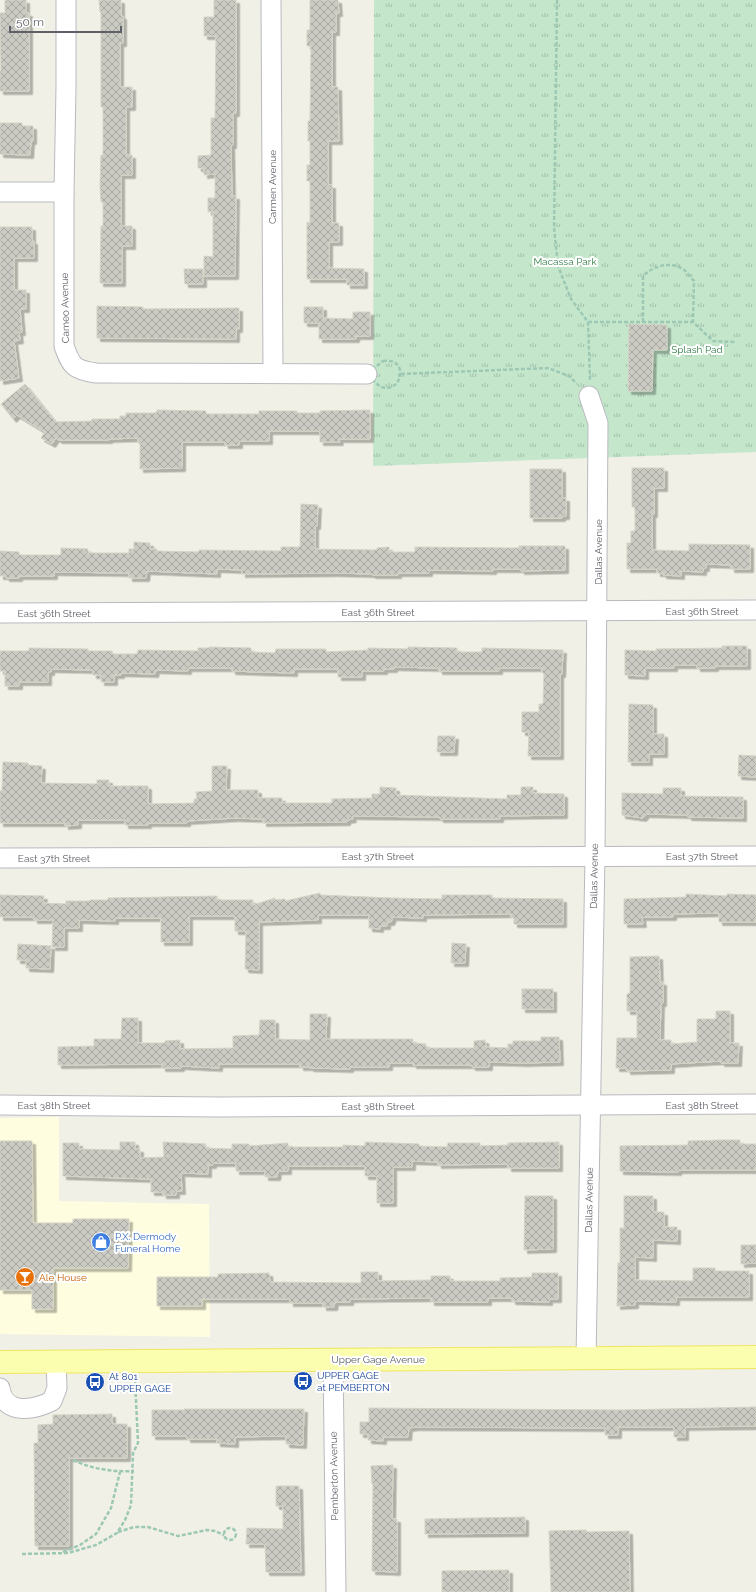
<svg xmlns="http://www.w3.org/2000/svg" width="756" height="1592" font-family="Raleway,sans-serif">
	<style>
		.commercial { fill: #fefddf }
		.park { fill: url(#park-tufts) }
		.building { fill: url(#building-cross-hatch); stroke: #d5d3c5; filter: url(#shadow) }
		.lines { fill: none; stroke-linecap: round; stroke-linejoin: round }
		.minor-casing { stroke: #b9bac0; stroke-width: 21 }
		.major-casing { stroke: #f0e660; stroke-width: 24 }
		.path { stroke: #9dc8b3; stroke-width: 2.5; stroke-dasharray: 4 2; stroke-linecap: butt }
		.minor { stroke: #fff; stroke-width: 19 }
		.major { stroke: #fafeae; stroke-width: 22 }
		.labels { text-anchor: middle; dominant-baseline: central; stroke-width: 4; stroke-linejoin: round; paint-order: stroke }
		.street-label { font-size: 10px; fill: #5e6067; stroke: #fff }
		.park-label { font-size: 10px; fill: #358048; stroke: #fff }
		.shop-label { font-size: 10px; fill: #366cbe; stroke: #fff; text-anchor: start }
		.food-label { font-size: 10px; fill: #c56008; stroke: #fff; text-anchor: start }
		.transit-label { font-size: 10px; fill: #164399; stroke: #fff; text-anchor: start }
	</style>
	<defs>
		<pattern id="park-tufts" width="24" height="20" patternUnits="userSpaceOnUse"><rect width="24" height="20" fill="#c4e7cc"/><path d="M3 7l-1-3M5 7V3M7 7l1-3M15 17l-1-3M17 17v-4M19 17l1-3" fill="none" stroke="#a2bfa9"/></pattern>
		<pattern id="building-cross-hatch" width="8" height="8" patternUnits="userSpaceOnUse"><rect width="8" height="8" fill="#cbcbc3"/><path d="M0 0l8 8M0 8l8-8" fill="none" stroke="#a8a8a2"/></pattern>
		<filter id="shadow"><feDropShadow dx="3.5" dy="3.5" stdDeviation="0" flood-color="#0004"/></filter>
	</defs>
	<rect width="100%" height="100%" fill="#f0f0e7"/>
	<polygon class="commercial" points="59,1117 59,1201 209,1204 210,1337 0,1334 0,1118"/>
	<polygon class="park" points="374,0 756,0 756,452 373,466"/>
	<g class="building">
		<polygon points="5,0 26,0 26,13 29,13 29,91 0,91 0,71 1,71 0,13 5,13"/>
		<polygon points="99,0 121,0 121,16 123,16 123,43 120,43 120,87 132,87 132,107 126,107 126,155 132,155 132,175 121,175 121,226 132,226 132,246 122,246 122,283 100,283 101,226 103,226 103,202 101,202 100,186 101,155 103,155 103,107 101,107 101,12 100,12"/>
		<polygon points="214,0 236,0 236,113 233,113 233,145 231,145 232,196 236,196 235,276 204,276 204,256 213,257 213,211 208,212 208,198 215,198 215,174 204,175 204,168 198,168 198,156 211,155 211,118 215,118 216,36 204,36 204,17 214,17"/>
		<polygon points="310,0 338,0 339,13 336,13 336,32 332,32 332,87 338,87 339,141 328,141 328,185 332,185 332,223 339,223 339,242 329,242 329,268 364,269 364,285 347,285 347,279 307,279 307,222 310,223 310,181 307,181 307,165 310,165 310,141 308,141 308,121 310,121 311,46 307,46 307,30 310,30"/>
		<polygon points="0,123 22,123 22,126 33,126 33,141 31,141 30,155 0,154"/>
		<polygon points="0,227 32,227 32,241 34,241 34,258 14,258 14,290 26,290 26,309 20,309 22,332 19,332 20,340 14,341 19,378 0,381"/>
		<polygon points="184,269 203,269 203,284 185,284"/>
		<polygon points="97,306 143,307 143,309 239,308 239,329 236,329 236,339 97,338"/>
		<polygon points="304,307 323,307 323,318 353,319 353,312 370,312 370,336 356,336 356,339 319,339 319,323 304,323"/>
		<polygon points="629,324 667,325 667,350 653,350 652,391 628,391"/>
		<polygon points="25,384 54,420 54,422 92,421 92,419 120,419 120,416 126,416 126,413 154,413 157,412 157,410 206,411 206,414 259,414 259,411 297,411 297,413 320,413 320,411 370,410 370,439 339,439 340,442 320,442 320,431 269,431 269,441 239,441 239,445 225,445 225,442 182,442 182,468 140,469 140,443 138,443 138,438 109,439 109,440 59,440 56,438 52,444 41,438 45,432 17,415 13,419 1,404"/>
		<polygon points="632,468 664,468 664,488 654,488 654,514 652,514 652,550 689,551 689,544 750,545 750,569 731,569 731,565 706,564 706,568 703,568 703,572 681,571 681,576 663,575 663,573 657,573 657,569 627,569 627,543 631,543 631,531 635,531 635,507 632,507"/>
		<polygon points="530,469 562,469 562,498 566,498 566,516 562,516 562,518 530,518"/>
		<polygon points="301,504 318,505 317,526 315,526 315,549 377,550 377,548 389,547 389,552 415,552 415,547 519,548 519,546 565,546 565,570 521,571 521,569 493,569 493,571 429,570 429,573 398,573 398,575 372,575 372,574 336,573 242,574 242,570 217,569 217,574 147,571 146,578 129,578 129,573 54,572 54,576 19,576 19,578 6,578 6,576 0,576 0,551 19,552 19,555 61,555 61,548 88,549 88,553 129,553 129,549 134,549 134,542 150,543 150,549 157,549 157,551 199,552 199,550 281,551 281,547 300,547"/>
		<polygon points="722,646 747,646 747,666 715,666 715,668 697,668 697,665 674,665 674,668 645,668 645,676 625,675 625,650 656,651 656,649 722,648"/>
		<polygon points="209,647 251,648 251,652 275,653 276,649 326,649 326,652 368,650 368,648 408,649 408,647 457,648 457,652 482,652 482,648 563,650 562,674 560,674 560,756 528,756 529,732 522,732 522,712 539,712 539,704 543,704 544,673 542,673 542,668 499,668 499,671 439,671 439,668 394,667 394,669 384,669 384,671 362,671 362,677 338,677 338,669 294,669 294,673 259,672 232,671 232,668 188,668 188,671 156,670 155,674 121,673 121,675 114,675 114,682 101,682 101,675 93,675 93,670 51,669 51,672 48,672 48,682 19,682 19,686 5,686 5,671 0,671 0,651 29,651 29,648 88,649 88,651 112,651 113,654 137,654 138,650 198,651 198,648 209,648"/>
		<polygon points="629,704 653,705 653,734 664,734 664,754 649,754 649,762 628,762"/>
		<polygon points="438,736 455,736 454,752 437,752"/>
		<polygon points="739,755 756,756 756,777 738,776"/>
		<polygon points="3,762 28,763 28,765 42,766 41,783 97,784 97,780 109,780 109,786 148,786 148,804 194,803 194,799 197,799 196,792 212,791 212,766 227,766 226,790 258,790 258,798 282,798 282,802 283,803 332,803 332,799 372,798 372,794 380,794 380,787 396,788 396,795 507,799 507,795 521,795 521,787 533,787 533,793 564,794 564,815 500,816 500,819 440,819 440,817 352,816 353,819 347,820 347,822 263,823 263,819 235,818 187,821 187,823 148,823 148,825 125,825 125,820 78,820 78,825 65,826 65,823 0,823 0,791 2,791"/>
		<polygon points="663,788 681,788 681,796 743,797 743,818 688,817 688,815 646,814 643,818 622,815 622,793 663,794"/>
		<polygon points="320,893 320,895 393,898 442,899 442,895 492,895 492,898 563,899 563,924 514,924 514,918 511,918 511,914 423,915 423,918 393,917 391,922 387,922 387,926 380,926 380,929 369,928 369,915 318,915 318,920 259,922 259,970 245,969 246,931 235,931 235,916 189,916 189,942 161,942 161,918 115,918 115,921 79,920 79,928 64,928 64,947 52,947 53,920 34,920 34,917 0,917 0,895 44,896 43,903 66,904 66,901 90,901 90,900 108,900 108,898 217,896 217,900 253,900 253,905 275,898 275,900 285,899 285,901"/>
		<polygon points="686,894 727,896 727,894 756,895 756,922 719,922 719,913 673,914 673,917 642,917 643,924 624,924 624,899 686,897"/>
		<polygon points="452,943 466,944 465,963 451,963"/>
		<polygon points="18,944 51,946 50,969 26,968 26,960 17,960"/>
		<polygon points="659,956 660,982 663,982 663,1003 661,1003 660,1040 671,1040 671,1044 697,1042 697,1019 716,1019 716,1011 730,1011 730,1043 739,1043 738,1063 721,1063 721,1061 671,1064 671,1070 627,1071 627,1068 616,1068 617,1038 637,1038 637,1011 627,1011 627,994 630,993 630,957"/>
		<rect x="522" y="989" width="31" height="20"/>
		<polygon points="310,1014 327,1014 326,1039 413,1039 413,1043 426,1044 426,1048 474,1048 474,1041 485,1040 486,1047 508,1048 508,1044 513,1044 513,1041 541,1041 541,1037 559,1037 560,1062 525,1063 489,1062 489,1067 472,1067 472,1065 413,1065 413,1063 389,1063 389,1067 350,1067 350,1069 310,1068 310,1067 300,1067 300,1064 219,1064 219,1068 181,1066 181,1068 162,1068 162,1064 58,1065 58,1047 94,1046 94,1039 121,1039 122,1018 138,1018 138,1043 165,1043 165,1041 180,1040 180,1049 233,1048 233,1036 259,1035 260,1020 275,1020 275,1039 310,1040"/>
		<polygon points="720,1140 740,1140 740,1144 756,1144 756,1170 678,1170 678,1172 620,1171 620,1146 688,1145 688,1141"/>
		<polygon points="0,1141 32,1141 33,1223 73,1223 73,1219 129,1219 128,1268 53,1268 53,1309 32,1309 32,1290 0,1290"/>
		<polygon points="120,1142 135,1142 135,1149 140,1149 140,1158 164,1157 163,1142 206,1144 205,1148 232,1149 232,1144 249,1144 249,1146 288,1143 288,1147 343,1147 343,1145 365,1146 365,1142 419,1144 419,1146 447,1147 448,1143 480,1143 480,1146 508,1145 508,1143 559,1142 559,1168 508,1168 508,1164 438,1165 438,1162 412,1161 412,1167 393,1167 393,1203 377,1203 377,1176 365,1176 365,1166 288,1166 288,1171 278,1171 277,1177 265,1177 265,1171 236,1171 236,1163 213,1163 213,1165 208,1165 208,1174 181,1173 182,1191 176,1191 176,1195 163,1195 163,1192 151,1192 151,1179 63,1176 63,1143 79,1143 79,1149 120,1150"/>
		<polygon points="525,1196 553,1196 553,1249 524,1250"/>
		<polygon points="624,1196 653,1196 653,1212 664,1212 664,1227 677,1227 677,1241 653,1240 653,1258 635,1257 635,1280 693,1281 693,1268 715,1268 715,1271 749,1271 749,1297 676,1297 676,1302 635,1301 635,1305 617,1306 618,1263 620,1263 620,1228 624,1228"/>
		<polygon points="741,1245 756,1245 756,1263 741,1264"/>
		<polygon points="361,1272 378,1272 378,1281 431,1280 431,1276 450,1276 450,1281 500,1281 500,1278 532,1277 532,1273 558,1273 558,1299 549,1299 549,1302 512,1301 512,1298 488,1298 488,1302 431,1302 431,1298 350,1299 350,1302 335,1302 334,1307 323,1307 323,1303 290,1303 290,1299 202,1299 202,1306 157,1306 157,1277 218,1277 218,1274 269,1273 270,1282 361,1283"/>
		<polygon points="756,1407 756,1426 685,1427 685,1437 674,1437 674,1427 618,1427 618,1435 605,1435 605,1428 415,1427 409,1428 408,1437 383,1437 383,1441 368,1440 368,1434 360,1434 360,1422 369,1422 369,1408 619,1410"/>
		<polygon points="184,1409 304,1409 303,1445 286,1444 286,1436 235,1437 235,1444 217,1443 217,1439 187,1439 187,1436 152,1436 152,1410 184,1410"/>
		<polygon points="112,1414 112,1424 127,1424 127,1458 69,1458 69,1546 35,1546 34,1443 38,1443 38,1425 53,1424 53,1415"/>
		<polygon points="393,1465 392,1519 397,1519 397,1572 372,1571 373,1484 372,1484 371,1466"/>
		<polygon points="276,1486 299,1486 301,1572 266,1572 265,1544 246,1544 247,1528 283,1529 283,1506 276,1506"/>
		<polygon points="525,1517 525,1533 425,1534 425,1519"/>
		<polygon points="586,1530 587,1532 629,1531 630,1592 551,1592 549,1531"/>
		<polygon points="509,1570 509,1592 442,1592 442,1571"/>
	</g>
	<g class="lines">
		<defs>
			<g id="minor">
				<path d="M66,0V87L64,192V346C71,366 74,370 96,373L367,374"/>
				<polyline points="271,0 273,373"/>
				<polyline points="0,192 64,192"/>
				<polyline points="0,613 756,610"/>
				<polyline points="0,858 756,856"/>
				<polyline points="0,1105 220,1107 756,1104"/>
				<polyline points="586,1359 595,856 598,423 589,396"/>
				<polyline points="333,1360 336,1592"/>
				<path d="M0,1388C4,1416 34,1410 52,1401L57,1388L56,1362"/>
			</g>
			<polyline id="major" points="0,1362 756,1357"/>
		</defs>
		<use href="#minor" class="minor-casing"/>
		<use href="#major" class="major-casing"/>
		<g class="path">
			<polyline points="557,0 554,228 558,266 571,299 588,322 590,381"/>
			<polyline points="588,322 693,322 713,341 736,342"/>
			<path d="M643,322V276C653,266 670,261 683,269C687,272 691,278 694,281L693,322"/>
			<path d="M383,361C410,357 402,394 382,387C376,385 372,378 367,374Z"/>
			<polyline points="401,374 548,368 569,376 577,384"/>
			<path d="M73,1460C92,1469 112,1472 134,1471"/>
			<circle cx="230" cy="1534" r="6"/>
			<polyline points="118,1532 134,1527 148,1527 178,1536 207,1530 215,1531 224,1535"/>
			<polyline points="63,1552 80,1545 96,1534 111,1508 120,1472"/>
			<polyline points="22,1554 68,1553 96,1545 117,1533 125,1520 131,1505 133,1453 138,1443 135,1379"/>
		</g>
		<use href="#minor" class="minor"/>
		<use href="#major" class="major"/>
	</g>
	<defs>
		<symbol id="shop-disc" viewBox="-11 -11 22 22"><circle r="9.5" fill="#3f7fe0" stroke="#fff"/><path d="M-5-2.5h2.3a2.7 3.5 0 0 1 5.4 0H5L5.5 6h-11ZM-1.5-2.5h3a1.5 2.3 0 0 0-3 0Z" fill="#fff"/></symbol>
		<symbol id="bar-disc" viewBox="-11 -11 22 22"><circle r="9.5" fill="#e8710a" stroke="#fff"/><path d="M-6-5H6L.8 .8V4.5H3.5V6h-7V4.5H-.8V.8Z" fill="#fff"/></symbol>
		<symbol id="bus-disc" viewBox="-11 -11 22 22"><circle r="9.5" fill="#1a4fb4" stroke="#fff"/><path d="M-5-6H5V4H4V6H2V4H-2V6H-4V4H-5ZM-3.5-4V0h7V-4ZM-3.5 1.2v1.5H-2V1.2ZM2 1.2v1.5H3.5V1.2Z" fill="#fff"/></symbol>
	</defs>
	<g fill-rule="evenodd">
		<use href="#shop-disc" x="90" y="1231" width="22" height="22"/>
		<use href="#bar-disc" x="14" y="1266" width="22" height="22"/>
		<use href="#bus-disc" x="292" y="1370" width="22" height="22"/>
		<use href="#bus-disc" x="84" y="1371" width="22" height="22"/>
	</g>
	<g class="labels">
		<g class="street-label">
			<text transform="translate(272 187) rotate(-90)">Carmen Avenue</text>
			<text transform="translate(65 308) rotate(-91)">Cameo Avenue</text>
			<text transform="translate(598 552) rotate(-90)">Dallas Avenue</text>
			<text x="702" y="611">East 36th Street</text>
			<text x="378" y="612">East 36th Street</text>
			<text x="54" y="613">East 36th Street</text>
			<text x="378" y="856">East 37th Street</text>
			<text x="702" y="856">East 37th Street</text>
			<text x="54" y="858">East 37th Street</text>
			<text transform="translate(594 876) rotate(-89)">Dallas Avenue</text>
			<text x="54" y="1105">East 38th Street</text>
			<text x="702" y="1105">East 38th Street</text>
			<text x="378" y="1106">East 38th Street</text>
			<text transform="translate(589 1200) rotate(-89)">Dallas Avenue</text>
			<text x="378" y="1359">Upper Gage Avenue</text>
			<text transform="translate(334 1476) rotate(-91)">Pemberton Avenue</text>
		</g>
		<g class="park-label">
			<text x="565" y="261">Macassa Park</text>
			<text x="697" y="349">Splash Pad</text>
		</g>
		<g class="shop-label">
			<text x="115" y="1236">P.X. Dermody<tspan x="115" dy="12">Funeral Home</tspan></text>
		</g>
		<g class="food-label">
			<text x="39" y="1277">Ale House</text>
		</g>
		<g class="transit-label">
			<text x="317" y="1375">UPPER GAGE<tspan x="317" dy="12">at PEMBERTON</tspan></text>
			<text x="109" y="1376">At 801<tspan x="109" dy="12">UPPER GAGE</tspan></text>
		</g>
	</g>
	<path d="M10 26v6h111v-6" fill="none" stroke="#5e6067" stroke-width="2"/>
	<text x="16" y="26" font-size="12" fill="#5e6067" stroke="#ffffff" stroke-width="3" paint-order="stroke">50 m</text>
</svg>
